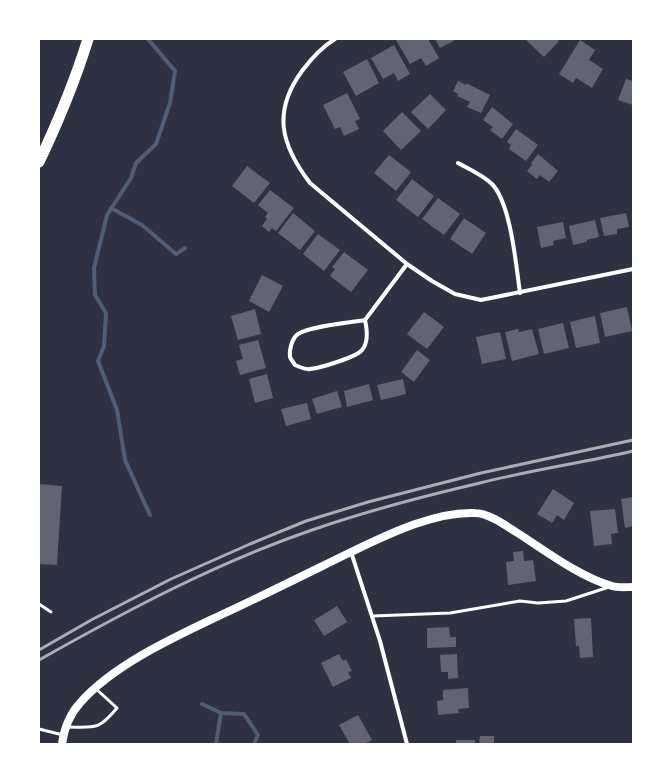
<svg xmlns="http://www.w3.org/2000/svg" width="672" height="783" font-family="Roboto,sans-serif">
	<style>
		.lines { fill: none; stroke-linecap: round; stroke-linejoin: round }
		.stream { stroke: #4f5d75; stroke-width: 4 }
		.building { fill: #626471 }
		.service { stroke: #fff; stroke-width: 3 }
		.minor { stroke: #fff; stroke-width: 4 }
		.secondary { stroke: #fff; stroke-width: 8 }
		.motorway { stroke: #fff; stroke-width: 11 }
		.rail { stroke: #abadb3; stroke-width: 3 }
	</style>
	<rect width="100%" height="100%" fill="#2d3142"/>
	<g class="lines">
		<g class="stream">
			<polyline points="148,39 175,71 170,103 156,144 136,163 131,178 107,215 94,268 95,295 106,313 104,346 98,361 117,410 125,460 150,515"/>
			<polyline points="111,208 142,225 176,254 185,248"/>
			<polyline points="202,704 221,713 244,714 258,735 254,744"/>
			<polyline points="216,744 221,713"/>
		</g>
	</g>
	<g class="building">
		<polygon points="397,39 428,39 439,58 426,66 421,58 410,64 396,40"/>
		<polygon points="435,39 457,39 440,48"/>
		<polygon points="525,39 557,39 559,41 544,57"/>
		<polygon points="580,40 595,50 589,60 603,69 592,88 576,78 573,83 559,74"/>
		<polygon points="394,45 410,74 398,81 394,73 383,79 371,58"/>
		<polygon points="367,59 379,83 356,96 343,72"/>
		<polygon points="626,79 633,81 633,105 618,100"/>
		<polygon points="458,81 466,85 466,83 490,95 481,113 467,107 470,102 457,96 458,94 453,91"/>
		<polygon points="347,93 360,119 355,121 359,129 344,136 340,127 335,129 323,105"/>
		<polygon points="430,94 446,110 428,129 411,112"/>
		<polygon points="492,107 513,124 502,139 490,130 493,127 483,120"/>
		<polygon points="402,112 421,131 401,150 383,131"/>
		<polygon points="516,129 538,145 526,161 509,149 511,145 507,142"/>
		<polygon points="538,154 558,171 549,182 540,175 537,179 527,171 532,165 531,163"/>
		<polygon points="389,155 411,172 396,191 374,173"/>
		<polygon points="247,166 270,183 254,203 232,186"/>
		<polygon points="412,179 434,196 418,217 396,200"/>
		<polygon points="270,190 294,208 276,231 272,228 269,232 262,226 267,219 265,217 268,213 258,205"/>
		<polygon points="438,198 460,214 444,235 422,219"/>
		<polygon points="293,213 315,231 300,250 278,233"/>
		<polygon points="626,213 629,227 617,229 617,234 604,236 600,218"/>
		<polygon points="464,218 486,233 472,254 450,239"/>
		<polygon points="595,220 599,237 587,240 587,242 573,245 569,226"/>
		<polygon points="563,222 566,238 553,241 554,245 541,248 537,227"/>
		<polygon points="318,234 340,250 324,271 303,254"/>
		<polygon points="344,252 368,270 351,292 330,276 335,269 332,267"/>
		<polygon points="262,275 283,286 269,312 249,301"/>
		<polygon points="627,307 632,331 605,337 600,313"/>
		<polygon points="255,309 261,334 238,340 231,316"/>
		<polygon points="424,312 444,327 427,349 407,334"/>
		<polygon points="595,316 600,343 576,348 570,322"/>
		<polygon points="563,323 569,348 544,354 538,329"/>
		<polygon points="518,329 519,332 532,329 539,354 512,361 505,332"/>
		<polygon points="500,332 506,359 482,364 476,337"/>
		<polygon points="258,340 266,368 240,375 236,361 243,359 239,345"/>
		<polygon points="417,350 430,360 414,382 401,372"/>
		<polygon points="267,374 273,398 255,403 249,379"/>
		<polygon points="403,379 406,394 381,400 377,385"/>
		<polygon points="369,384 373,400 347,407 344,391"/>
		<polygon points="337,391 342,407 317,414 312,399"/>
		<polygon points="307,403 311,419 286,426 281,409"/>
		<polygon points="39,484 62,486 57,565 39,564"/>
		<polygon points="553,489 574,503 564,520 557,515 552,523 537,514"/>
		<polygon points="633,497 633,526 625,528 621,499"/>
		<polygon points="615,509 618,533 611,534 612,544 594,546 590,511"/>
		<polygon points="523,551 524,561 533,560 536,581 508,585 506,562 514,561 513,552"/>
		<polygon points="337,606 347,622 324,636 314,620"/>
		<polygon points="591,618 593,657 580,658 579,646 576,646 574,619"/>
		<polygon points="449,627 450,637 456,637 456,647 427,648 427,628"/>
		<polygon points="339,654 343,661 346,659 352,671 348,672 351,678 333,687 321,663"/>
		<polygon points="457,654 458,678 448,679 448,672 441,672 440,655"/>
		<polygon points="468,688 469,708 458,709 459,713 438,715 437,701 443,700 443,690"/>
		<polygon points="358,715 372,740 364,744 350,744 339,725"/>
		<polygon points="480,736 494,736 494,744 479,744"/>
		<rect x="456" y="740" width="19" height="4"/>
	</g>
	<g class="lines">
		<g class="service">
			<polyline points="39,604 51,612"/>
			<polyline points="373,616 450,613 520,601 538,603 566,601 609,587"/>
			<path d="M66,727C95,727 98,731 117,708L95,688"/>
			<polyline points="39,729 63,735"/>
		</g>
		<g class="minor">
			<path d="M335,39C322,47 311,59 302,71C272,112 281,145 310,183L407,264L432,281L455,294L481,300L633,269"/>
			<path d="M458,163C469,169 483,175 492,184C511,204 516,265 520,293"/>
			<path d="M365,320C367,329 369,342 362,350C357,357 320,368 310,369C305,370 300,367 295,365C294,363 291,360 290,357C289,350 292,338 298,334C311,326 348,323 365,320L407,264"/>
			<polyline points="351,552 380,641 407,744"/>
		</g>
		<path class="secondary" d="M62,744C64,729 70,714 80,703C114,664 177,636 223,614C266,594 308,573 351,552C387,535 435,511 475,513C488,513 505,525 516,532C543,549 581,578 612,586C618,588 626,587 633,587"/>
		<path class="motorway" d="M39,162C58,122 75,81 88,39"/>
		<g class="rail">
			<polyline points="39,650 93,619 171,579 250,544 306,521 368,502 481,473 633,440"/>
			<path d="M39,660C126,611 216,563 312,530C367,511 424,496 480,483C531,470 582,463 633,451"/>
		</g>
	</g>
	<rect width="672" height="783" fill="none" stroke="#ffffff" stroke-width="80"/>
</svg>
